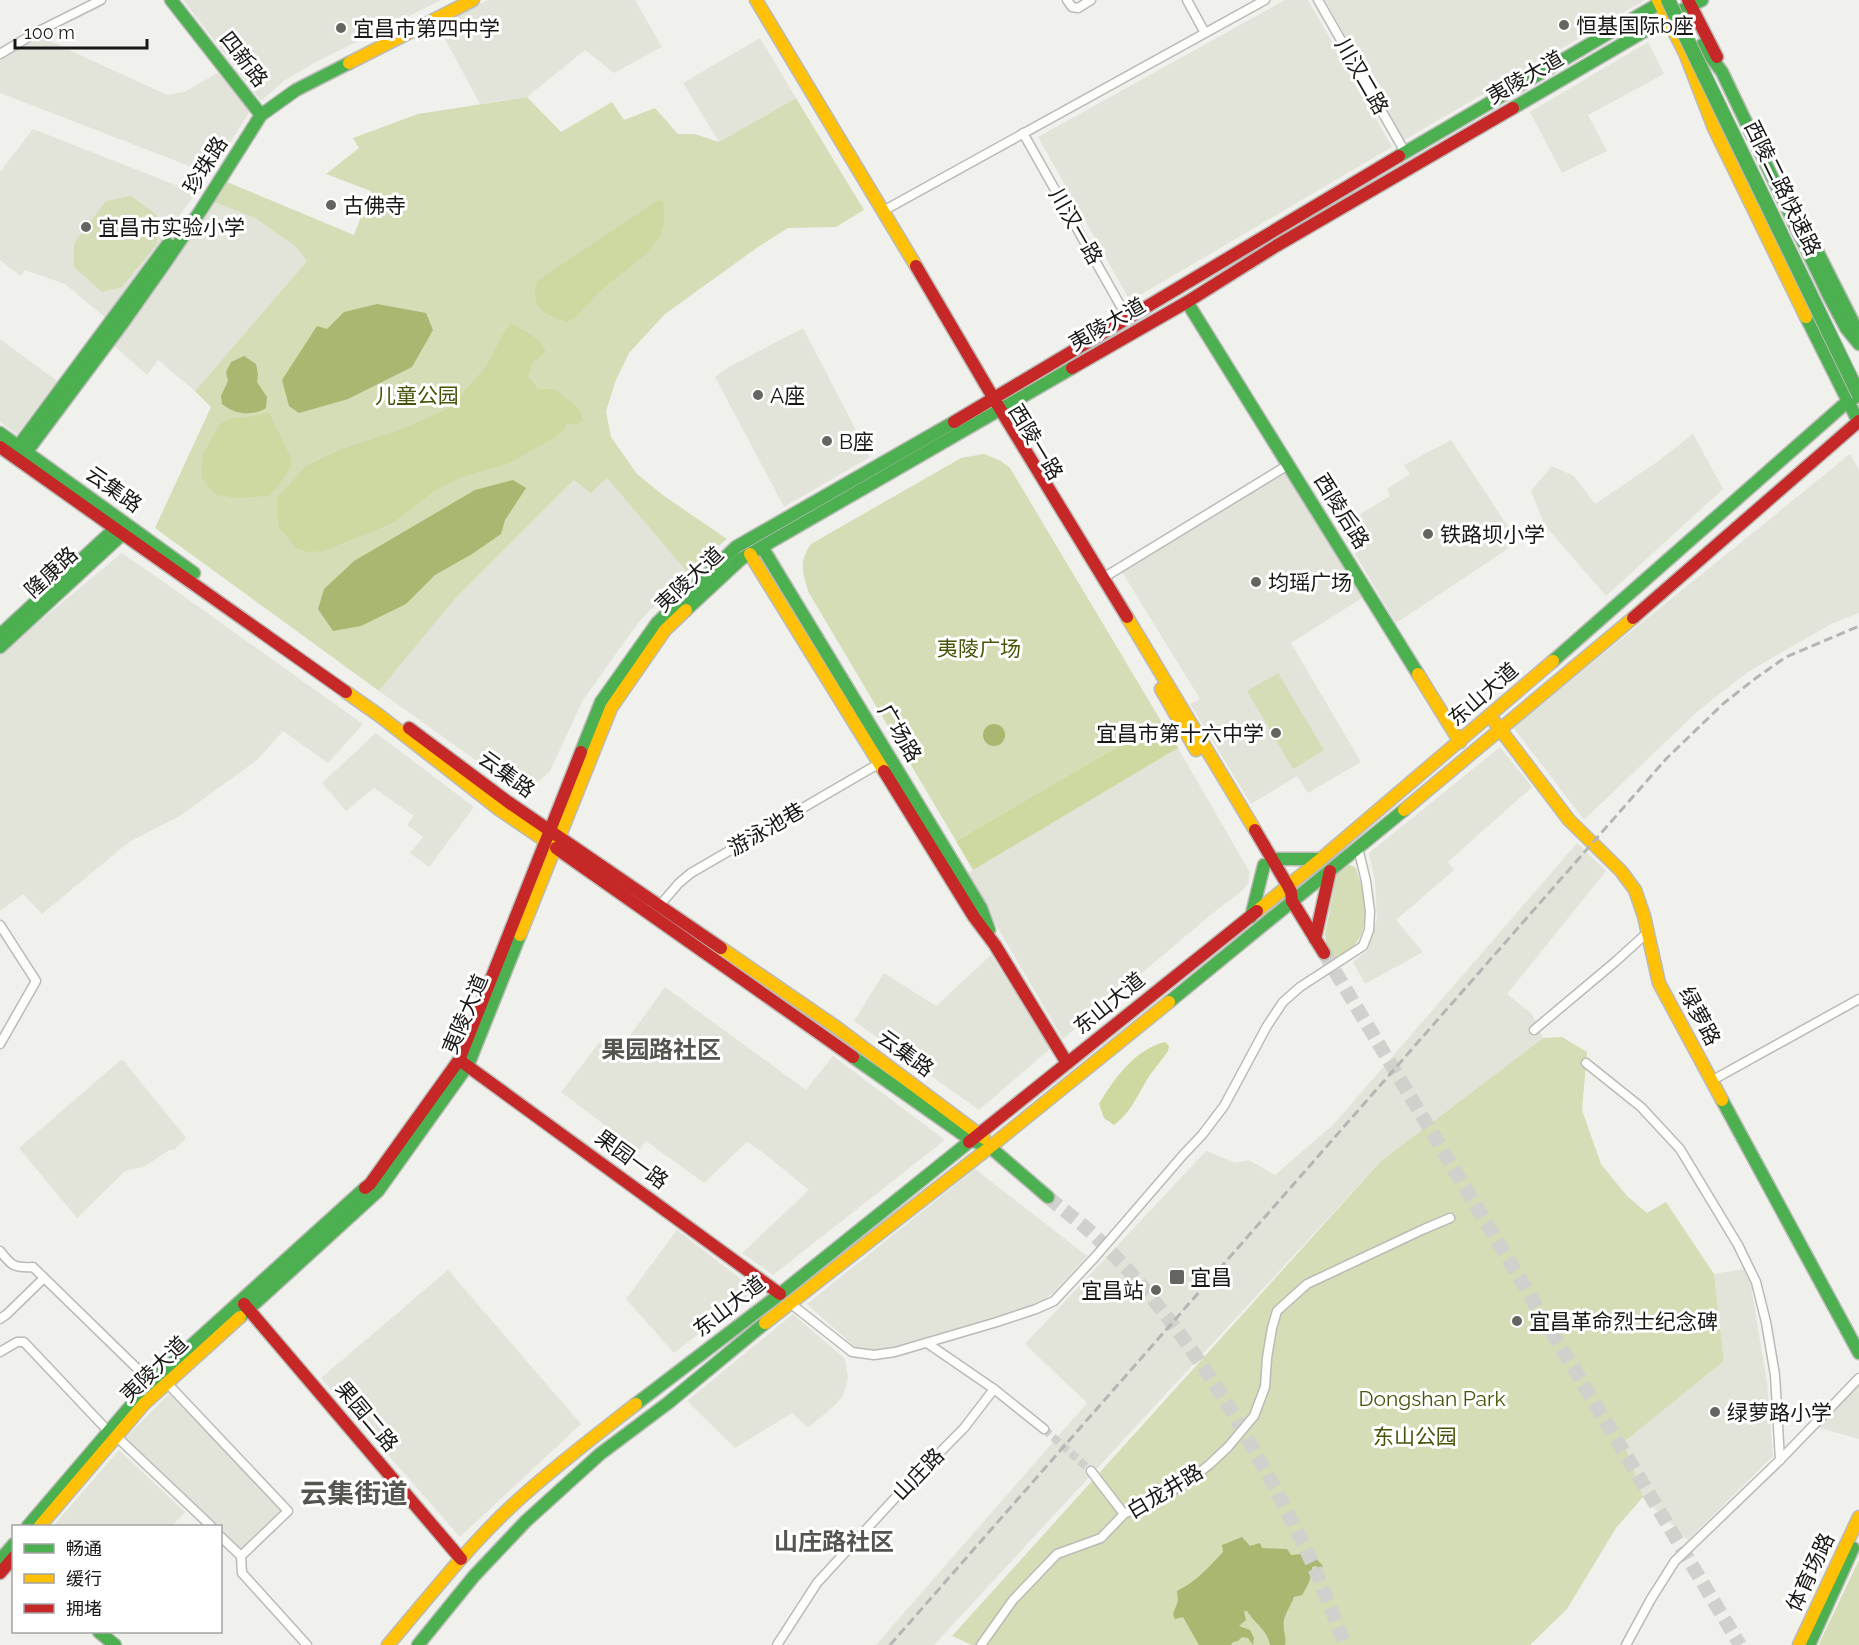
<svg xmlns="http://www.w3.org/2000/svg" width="1859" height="1645" font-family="Raleway,'Noto Sans SC',sans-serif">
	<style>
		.built { fill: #e2e4da }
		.green { fill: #d4ddb6 }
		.forest { fill: #cdd9a1 }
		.water { fill: #a9b770 }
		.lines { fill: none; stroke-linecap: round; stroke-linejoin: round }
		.street-tunnel { stroke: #d0d0cc; stroke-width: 8; stroke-dasharray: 8 4; stroke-linecap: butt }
		.primary-tunnel { stroke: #d0d0cc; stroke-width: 14; stroke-dasharray: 14 7; stroke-linecap: butt }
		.street-casing { stroke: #babab7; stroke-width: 11 }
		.fast-casing { stroke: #babab7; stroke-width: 15 }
		.slow-casing { stroke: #babab7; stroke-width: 15 }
		.jam-casing { stroke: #babab7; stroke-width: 15 }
		.street { stroke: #fdfdfc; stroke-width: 8 }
		.fast { stroke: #4caf50; stroke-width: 12 }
		.slow { stroke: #ffc107; stroke-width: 12 }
		.jam { stroke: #c62828; stroke-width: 12 }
		.rail { stroke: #b5b6b4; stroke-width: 3; stroke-dasharray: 9 4.5; stroke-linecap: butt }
		.fast-bridge-casing { stroke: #babab7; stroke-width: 16; stroke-linecap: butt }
		.fast-bridge { stroke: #4caf50; stroke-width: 14 }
		.poi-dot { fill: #646461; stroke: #fff; stroke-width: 2 }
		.labels { text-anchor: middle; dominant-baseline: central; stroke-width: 6; stroke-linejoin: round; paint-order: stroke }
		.poi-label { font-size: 21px; fill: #181816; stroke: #fff; text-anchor: start }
		.street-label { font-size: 21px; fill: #181816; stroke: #fff }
		.park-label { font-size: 21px; fill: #485409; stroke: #fff }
		.quarter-label { font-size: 24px; font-weight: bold; fill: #53554e; stroke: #fff }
		.district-label { font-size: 27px; font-weight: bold; fill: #53554e; stroke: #fff }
	</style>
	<rect width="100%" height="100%" fill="#f0f1ec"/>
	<g class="built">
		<polygon points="183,0 441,0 316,62 284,81 261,101"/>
		<polygon points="488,0 635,0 662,47 614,73 585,50 527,97 480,104 438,26"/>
		<polygon points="1285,0 1308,0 1392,147 1130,301 1038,137"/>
		<polygon points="1325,0 1645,0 1404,140"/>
		<polygon points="37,35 167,95 184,92 218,73 250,111 210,174 0,93 0,59 7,52"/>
		<polygon points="760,38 796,98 719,142 683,83"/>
		<polygon points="1648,42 1664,74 1588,115 1607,151 1562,173 1530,112"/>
		<polygon points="33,129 196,193 105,317 65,284 24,270 21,276 0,260 0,172"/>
		<polygon points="214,202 255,218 295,246 307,261 195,391 158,360 147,375 114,346"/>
		<polygon points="803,328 870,457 784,507 715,377 727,368"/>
		<polygon points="0,339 57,381 17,434 0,422"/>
		<polygon points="1693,434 1723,489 1606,596 1544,524 1531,491 1552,466 1574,476 1595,504 1657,462"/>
		<polygon points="1451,440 1518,542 1396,623 1339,527 1390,496 1387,489 1410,474 1404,465"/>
		<polygon points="1850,454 1859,470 1859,613 1831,624 1748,672 1699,710 1584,820 1513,727"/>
		<polygon points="1286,472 1362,598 1291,643 1361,762 1308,793 1297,776 1251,804 1190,704 1200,699 1122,572"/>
		<polygon points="607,478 687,572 638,623 583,700 550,771 539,781 523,792 516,789 379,691 454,600 574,480"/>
		<polygon points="122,553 178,592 363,724 328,763 283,731 257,760 180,816 129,842 42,914 23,894 0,911 0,654"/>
		<polygon points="376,733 474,807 429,867 410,853 423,837 407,825 414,816 374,788 346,811 322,783"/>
		<polygon points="1500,747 1532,787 1448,862 1454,870 1396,920 1423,952 1365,984 1353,962 1368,950 1377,918 1375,881 1369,853"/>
		<polygon points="1178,748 1249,871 1249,882 1242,891 1219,908 1063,1039 966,874"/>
		<polygon points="1577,843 1606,871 1507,994 1532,1014 1543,1038 1381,1161 934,1645 876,1645 1087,1403 1025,1344 1206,1151 1236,1163 1249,1160 1275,1175 1334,1124"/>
		<polygon points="991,955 1051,1048 979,1110 854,1021 884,973 936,1006"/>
		<polygon points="665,987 806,1090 833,1056 945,1140 773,1275 742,1253 809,1190 761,1151 747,1142 704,1183 646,1141 639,1151 561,1092 599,1043 624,1044"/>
		<polygon points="122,1059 186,1138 174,1150 169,1150 144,1167 125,1171 77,1218 19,1148"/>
		<polygon points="975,1169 1087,1256 1055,1291 1044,1300 1021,1310 937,1338 875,1350 856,1348 807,1304"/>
		<polygon points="677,1230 755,1290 674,1353 626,1299"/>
		<polygon points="1744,1269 1751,1286 1767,1382 1773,1456 1688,1540 1643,1497 1624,1442 1724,1361 1714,1274"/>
		<polygon points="448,1270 581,1424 460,1537 321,1378"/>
		<polygon points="793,1314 845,1359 848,1378 843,1396 835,1405 808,1428 792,1413 735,1448 687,1401"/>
		<polygon points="1859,1386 1859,1439 1816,1427"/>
		<polygon points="169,1394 284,1510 241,1554 221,1534 220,1526 213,1526 124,1439"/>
		<polygon points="119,1450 185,1512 172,1526 53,1526"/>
	</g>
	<g class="green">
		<polygon points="527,97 561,132 612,102 624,120 655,108 678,134 695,134 719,142 796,98 864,210 836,227 788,228 758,247 665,314 629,353 616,380 606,411 611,437 637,474 664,496 727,539 687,572 607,478 591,493 574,480 454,600 379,691 155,528 211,407 195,391 307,261 295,246 255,218 214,202 227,182 354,235 371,191 326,174 359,148 353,138 418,114"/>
		<polygon points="131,196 157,215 157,244 122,287 102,292 74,267 74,243 106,201"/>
		<path d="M984,454L1001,461L1010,468L1161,721L956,841L809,593C803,574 798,562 811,544L961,458Z"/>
		<polygon points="1278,673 1324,750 1293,769 1247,691"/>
		<path d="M1349,865L1355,867C1364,888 1371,922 1357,942C1352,950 1342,955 1334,960L1328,951L1325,934L1337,874Z"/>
		<polygon points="1562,1037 1587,1052 1582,1110 1601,1164 1627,1196 1647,1213 1666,1202 1714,1274 1724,1361 1624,1442 1643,1497 1616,1528 1567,1609 1530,1645 972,1645 952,1636 1381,1161 1543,1038"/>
		<polygon points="1859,1560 1859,1645 1821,1645 1819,1644"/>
	</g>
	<g class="forest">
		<path d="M657,201H663C664,211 666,223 661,233C650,258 613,277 594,297C582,309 583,313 567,322C544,315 530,308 537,281Z"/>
		<polygon points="511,323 539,340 546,352 532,363 528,376 538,389 554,389 576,406 584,420 578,424 567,424 563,431 554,438 507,464 462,477 434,491 393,523 323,551 308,552 296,548 279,527 277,513 278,497 306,466 339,450 400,430 449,408 486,367 503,334"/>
		<path d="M269,413L292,460C290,473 277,488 267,496L236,498L215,494L202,478L201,468L203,454L220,424L231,418H244Z"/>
		<polygon points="1161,721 1178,748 973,870 956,841"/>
		<path d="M1165,1042L1169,1046L1168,1051C1162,1060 1154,1069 1148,1078C1137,1096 1131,1112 1114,1125L1104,1118L1099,1104C1114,1079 1135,1049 1165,1042Z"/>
	</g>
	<g class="water">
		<polygon points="377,304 426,313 433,330 412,367 348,399 299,413 289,406 282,380 317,326 327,329 344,312"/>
		<path d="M244,356L256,364L258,375L257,382L267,397L266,408C252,417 234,414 222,404L221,396L228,381L226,372L231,362Z"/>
		<polygon points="513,480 526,488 505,520 501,534 472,554 435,575 406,604 361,626 333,631 318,609 324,589 354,561 475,490"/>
		<circle cx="994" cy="735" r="11"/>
		<path d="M1242,1537L1250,1546L1260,1543L1262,1548L1287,1549L1291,1555L1311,1553L1323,1566L1320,1570L1316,1566L1312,1567C1312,1577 1308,1586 1302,1595L1294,1597C1291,1605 1286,1612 1284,1620C1282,1629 1287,1637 1285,1645H1270C1267,1629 1255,1624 1247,1611H1244L1246,1620L1239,1626L1250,1630L1254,1638L1253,1645L1248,1638L1242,1637L1238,1641L1233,1642L1231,1645H1199L1183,1617L1175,1619L1173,1614L1178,1601L1177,1591C1196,1582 1209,1567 1223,1552L1222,1545Z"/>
	</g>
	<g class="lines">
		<polyline class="street-tunnel" points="1044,1429 1091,1471"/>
		<g class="primary-tunnel">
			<polyline points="1324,953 1740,1645"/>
			<path d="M1048,1197C1064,1211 1082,1223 1097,1238C1188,1327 1252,1438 1307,1552C1321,1582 1333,1614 1345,1645"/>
		</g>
		<defs>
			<g id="street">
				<polyline points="1067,0 1072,7 1078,8 1091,0"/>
				<polyline points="1187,0 1205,33"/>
				<polyline points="1318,0 1405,152"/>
				<polyline points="0,54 35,33 101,0"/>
				<polyline points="1023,133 1128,319"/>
				<polyline points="883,211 1265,0"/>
				<polyline points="1103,578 1288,465"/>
				<polyline points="660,905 679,883 691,873 880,763"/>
				<polyline points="0,925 36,981 0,1044"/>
				<polyline points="1534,1030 1615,962 1647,933"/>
				<polyline points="1586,1063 1641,1107 1680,1149 1738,1245 1756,1282 1766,1322 1775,1375 1780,1460"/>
				<polyline points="1711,1081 1859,999"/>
				<path d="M0,1251C12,1266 13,1268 33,1267L151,1382"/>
				<polyline points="790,1303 852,1352 874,1355 895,1352 997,1322 1036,1309 1054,1301 1096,1256 1183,1155 1202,1135 1224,1106 1267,1026 1283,1002 1300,987 1363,946 1369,930 1370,911 1366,881 1358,848"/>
				<polyline points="0,1319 7,1314 44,1278"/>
				<polyline points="927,1343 994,1389 1044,1429"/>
				<polyline points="0,1352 17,1342 24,1342 109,1432"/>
				<polyline points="167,1383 288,1511 241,1556 242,1573 307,1645"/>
				<polyline points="117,1437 211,1526"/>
				<polyline points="1091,1471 1124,1514"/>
				<polyline points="220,1536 241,1556"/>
				<polyline points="777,1645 817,1583 895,1498 964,1428 994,1389"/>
				<polyline points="981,1645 1013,1600 1057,1554 1101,1538 1124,1514 1185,1484 1210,1464 1228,1447 1254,1416 1265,1387 1267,1358 1272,1328 1277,1311 1307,1284 1424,1229 1450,1218"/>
				<polyline points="1626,1645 1651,1599 1675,1561 1780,1460 1859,1378"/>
			</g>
			<g id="fast">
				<polyline points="171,0 261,115"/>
				<polyline points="1702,45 1722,72 1829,296 1846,328 1859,344"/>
				<polyline points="1513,108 1667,18 1702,0"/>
				<polyline points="1399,156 1665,0"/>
				<polyline points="1807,231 1859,334"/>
				<polyline points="1187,302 1418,674"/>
				<polyline points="1806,317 1859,423"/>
				<polyline points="0,433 194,573"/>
				<polyline points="14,452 168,244"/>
				<polyline points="22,458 122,324 165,263 201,210 261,115 296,90 349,63"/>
				<polyline points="762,547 981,908 989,930"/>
				<polyline points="686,610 741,559 1072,368"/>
				<polyline points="0,635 122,522"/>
				<polyline points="0,647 129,528"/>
				<polyline points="1553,661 1847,402 1859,395"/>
				<polyline points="581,752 601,702 657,623 736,547 954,422"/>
				<polyline points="1271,859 1321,859"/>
				<polyline points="1251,917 1264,865"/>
				<polyline points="1169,1002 1404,810"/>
				<polyline points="853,1057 971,1140 990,1147 1048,1197"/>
				<polyline points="1722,1100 1859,1353"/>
				<polyline points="240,1317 378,1191 468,1065 520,935"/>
				<polyline points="636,1404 780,1294 969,1142"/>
				<polyline points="28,1526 151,1382 365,1188"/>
				<polyline points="0,1560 14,1544"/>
				<polyline points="99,1632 115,1645"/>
				<polyline points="418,1645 474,1576 526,1521 600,1454 668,1403 765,1323"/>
				<polyline points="1809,1645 1853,1548"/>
			</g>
			<g id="slow">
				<polyline points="756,0 916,266"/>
				<polyline points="1658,0 1685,53 1714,128 1806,317"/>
				<polyline points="349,63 473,0"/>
				<polyline points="750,554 884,771"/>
				<polyline points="1127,617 1255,830"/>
				<polyline points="1418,674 1460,742"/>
				<polyline points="1161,689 1196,750"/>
				<polyline points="346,692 380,716 500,810 556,848"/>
				<polyline points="1490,716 1569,820 1621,871 1635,890 1644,916 1659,983 1722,1100"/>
				<polyline points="1404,810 1633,618"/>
				<polyline points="1257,911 1321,859 1553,661"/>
				<polyline points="520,935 611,708 665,630 686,610"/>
				<polyline points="721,948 836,1027 984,1138"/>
				<polyline points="765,1323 990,1147 1169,1002"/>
				<polyline points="40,1526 144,1404 240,1317"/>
				<path d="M388,1645C429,1597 469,1545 516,1502C554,1467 595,1436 636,1404"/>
				<polyline points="1799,1645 1859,1517"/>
			</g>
			<g id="jam">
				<polyline points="1688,0 1717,57"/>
				<polyline points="916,266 994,399 1127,617"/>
				<polyline points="1072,368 1187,302 1276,246 1513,108"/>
				<polyline points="954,422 1399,156"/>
				<polyline points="0,447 346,692"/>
				<polyline points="1633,618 1859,421"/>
				<polyline points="409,728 508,802 721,948"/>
				<polyline points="884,771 974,917 995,945 1067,1063"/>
				<polyline points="1255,830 1288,886 1291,892 1292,901 1324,953"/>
				<polyline points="556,848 853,1057"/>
				<polyline points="1315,939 1330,871"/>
				<polyline points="462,1062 780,1294"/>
				<polyline points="969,1142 1257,911"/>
				<polyline points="365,1188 370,1184 459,1060 581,752"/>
				<polyline points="244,1304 461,1559"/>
				<polyline points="0,1573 14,1557"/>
			</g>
		</defs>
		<use href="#street" class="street-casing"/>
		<use href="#fast" class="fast-casing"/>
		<use href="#slow" class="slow-casing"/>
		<use href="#jam" class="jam-casing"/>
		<use href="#street" class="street"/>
		<use href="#fast" class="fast"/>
		<use href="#slow" class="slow"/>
		<use href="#jam" class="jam"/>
		<polyline class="rail" points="890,1645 1666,759 1724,703 1756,678 1786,657 1859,626"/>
		<defs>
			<polyline id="fast-bridge" points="1668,0 1859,395"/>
		</defs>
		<use href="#fast-bridge" class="fast-bridge-casing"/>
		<use href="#fast-bridge" class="fast-bridge"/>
	</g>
	<g class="poi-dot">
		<circle cx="1564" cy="25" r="6"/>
		<circle cx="341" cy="28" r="6"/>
		<circle cx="331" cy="205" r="6"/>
		<circle cx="86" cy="227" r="6"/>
		<circle cx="758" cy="395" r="6"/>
		<circle cx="827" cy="441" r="6"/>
		<circle cx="1428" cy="534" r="6"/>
		<circle cx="1256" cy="582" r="6"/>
		<circle cx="1276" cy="733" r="6"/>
		<rect x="1169" y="1269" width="16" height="16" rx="3"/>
		<circle cx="1156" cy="1290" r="6"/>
		<circle cx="1517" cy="1321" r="6"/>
		<circle cx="1715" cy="1412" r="6"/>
	</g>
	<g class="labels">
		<g class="poi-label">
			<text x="1576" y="25">恒基国际b座</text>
			<text x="353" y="28">宜昌市第四中学</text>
			<text x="343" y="205">古佛寺</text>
			<text x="98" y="227">宜昌市实验小学</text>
			<text x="770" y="395">A座</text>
			<text x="839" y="441">B座</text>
			<text x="1440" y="534">铁路坝小学</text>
			<text x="1268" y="582">均瑶广场</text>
			<text x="1264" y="733" text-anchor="end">宜昌市第十六中学</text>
			<text x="1190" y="1277">宜昌</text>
			<text x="1144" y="1290" text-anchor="end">宜昌站</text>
			<text x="1529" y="1321">宜昌革命烈士纪念碑</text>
			<text x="1727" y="1412">绿萝路小学</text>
		</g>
		<g class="street-label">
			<text transform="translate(244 59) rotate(52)">四新路</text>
			<text transform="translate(1362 76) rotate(60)">川汉二路</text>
			<text transform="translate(1525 77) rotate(-30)">夷陵大道</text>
			<text transform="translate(205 165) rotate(-58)">珍珠路</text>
			<text transform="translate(1783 188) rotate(64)">西陵二路快速路</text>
			<text transform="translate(1076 226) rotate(60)">川汉一路</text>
			<text transform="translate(1107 324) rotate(-30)">夷陵大道</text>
			<text transform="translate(1036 442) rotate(59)">西陵一路</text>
			<text transform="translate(114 489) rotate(35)">云集路</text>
			<text transform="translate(1342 511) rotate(58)">西陵后路</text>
			<text transform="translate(51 572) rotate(-43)">隆康路</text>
			<text transform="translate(689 579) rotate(-43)">夷陵大道</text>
			<text transform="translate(1483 694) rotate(-41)">东山大道</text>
			<text transform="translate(900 733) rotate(59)">广场路</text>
			<text transform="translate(507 774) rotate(36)">云集路</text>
			<text transform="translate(766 829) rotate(-30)">游泳池巷</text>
			<text transform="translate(1109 1003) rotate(-39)">东山大道</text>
			<text transform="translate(465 1014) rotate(-67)">夷陵大道</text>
			<text transform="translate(1700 1016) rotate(62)">绿萝路</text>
			<text transform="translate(906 1053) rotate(36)">云集路</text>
			<text transform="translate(632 1159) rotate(36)">果园一路</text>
			<text transform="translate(729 1306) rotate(-38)">东山大道</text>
			<text transform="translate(154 1369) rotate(-44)">夷陵大道</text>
			<text transform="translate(367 1416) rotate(50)">果园二路</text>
			<text transform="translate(918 1474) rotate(-46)">山庄路</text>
			<text transform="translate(1165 1491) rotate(-31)">白龙井路</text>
			<text transform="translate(1810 1572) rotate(-65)">体育场路</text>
		</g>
		<g class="park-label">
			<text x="417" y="395">儿童公园</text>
			<text x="979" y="648">夷陵广场</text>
			<text x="1432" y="1398">Dongshan Park</text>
			<text x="1415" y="1436">东山公园</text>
		</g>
		<g class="quarter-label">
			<text x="661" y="1049">果园路社区</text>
			<text x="834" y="1541">山庄路社区</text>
		</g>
		<g class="district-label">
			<text x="354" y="1493">云集街道</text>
		</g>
	</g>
	<rect x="12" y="1525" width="210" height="108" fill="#ffffff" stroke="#a3a3a2" stroke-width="1.5"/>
	<rect x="24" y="1544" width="30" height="9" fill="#4caf50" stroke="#a3a3a2" stroke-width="1.5"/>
	<text x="66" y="1555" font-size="18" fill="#181816">畅通</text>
	<rect x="24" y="1574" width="30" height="9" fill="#ffc107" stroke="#a3a3a2" stroke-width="1.5"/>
	<text x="66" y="1585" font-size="18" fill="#181816">缓行</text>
	<rect x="24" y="1604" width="30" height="9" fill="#c62828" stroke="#a3a3a2" stroke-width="1.5"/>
	<text x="66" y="1615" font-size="18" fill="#181816">拥堵</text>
	<path d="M15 39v9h132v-9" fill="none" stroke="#181816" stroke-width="3"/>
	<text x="24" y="39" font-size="18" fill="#181816" stroke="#ffffff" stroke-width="4.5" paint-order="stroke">100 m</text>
</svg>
